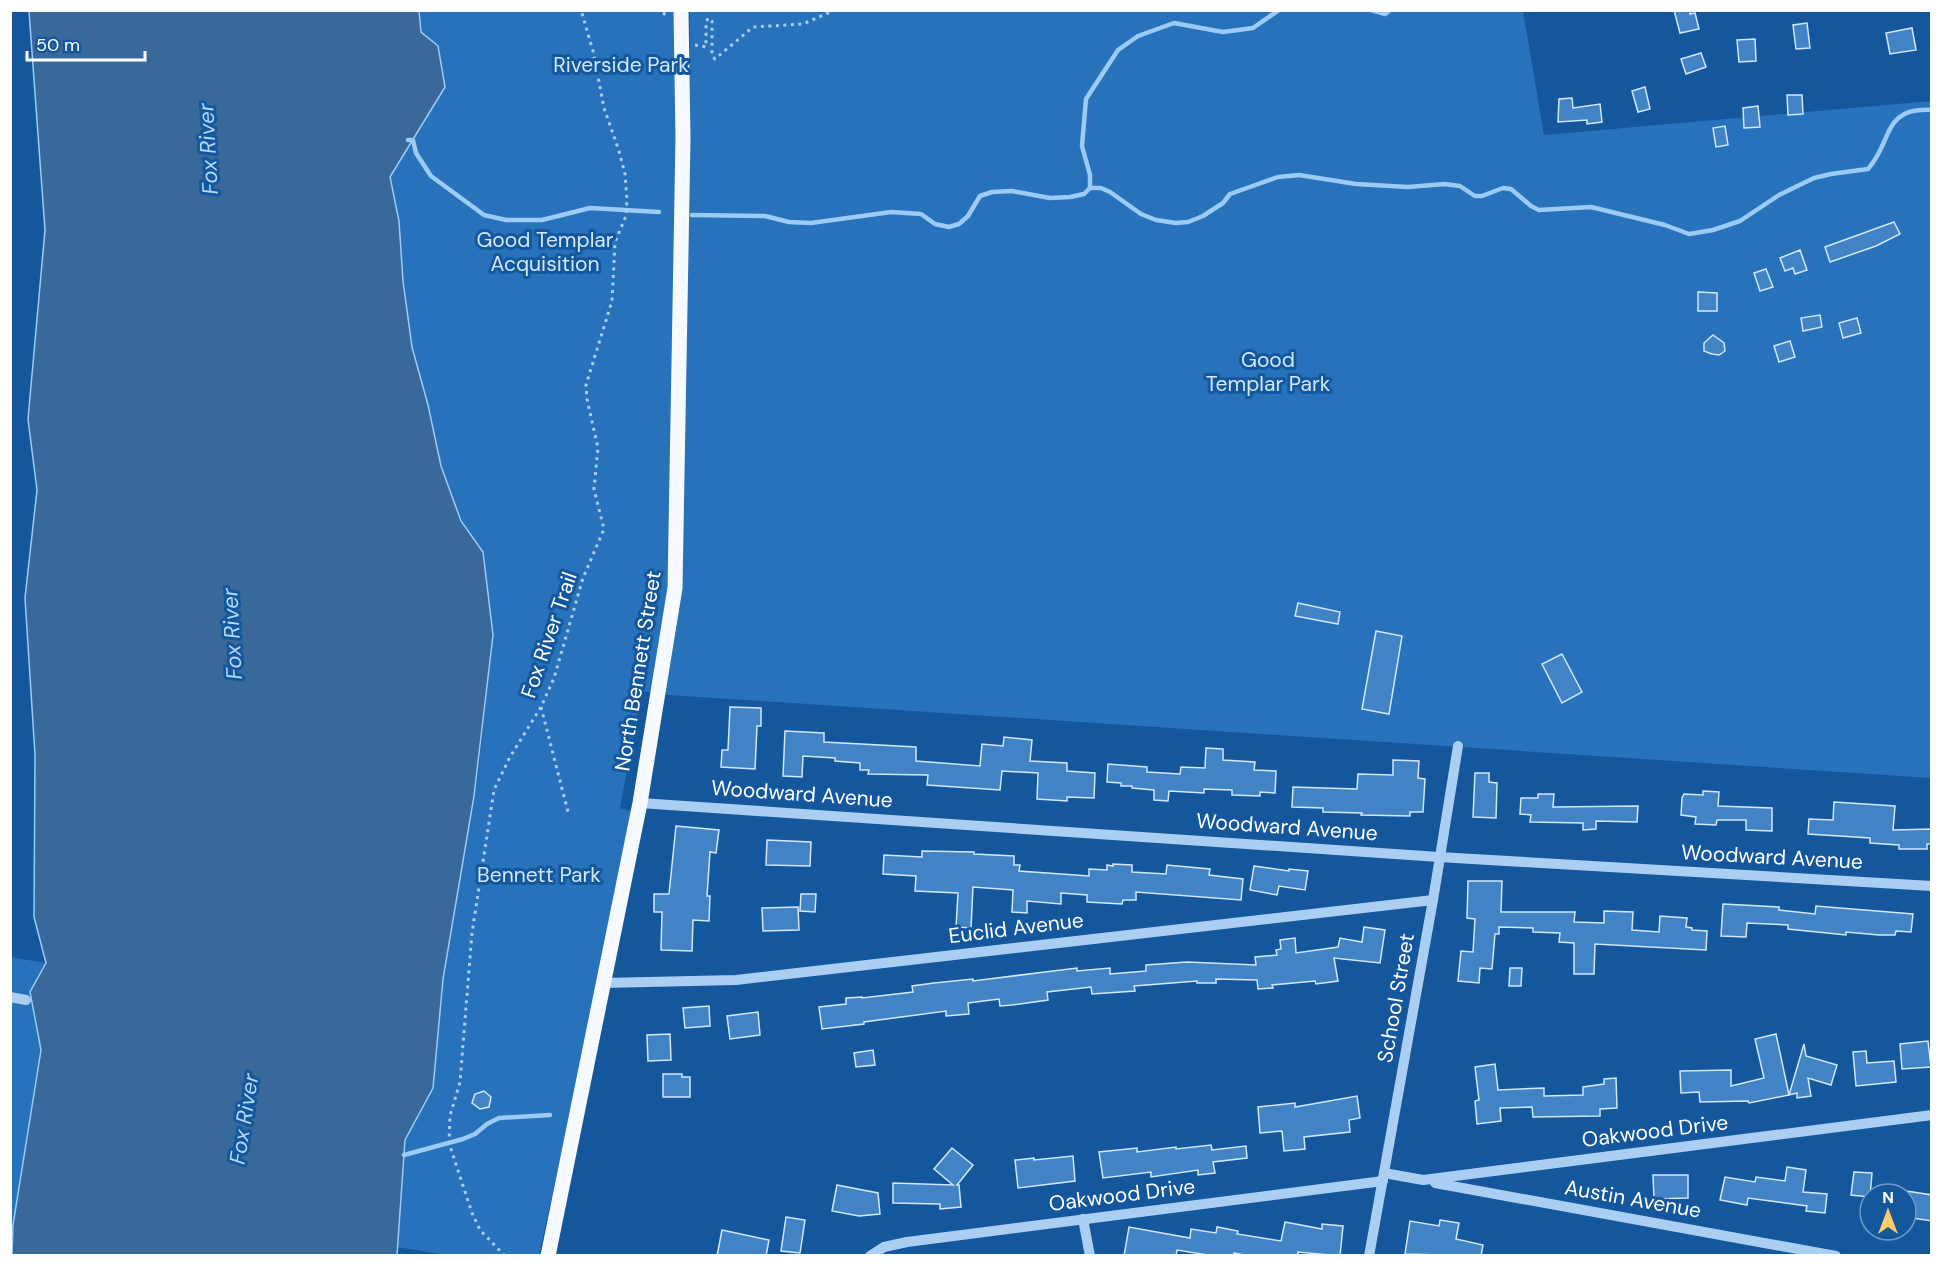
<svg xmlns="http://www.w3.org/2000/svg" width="1942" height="1266" font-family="'DM Sans',sans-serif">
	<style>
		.green { fill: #2772ba }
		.water { fill: #39699a; stroke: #9ccbf6; stroke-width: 1.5 }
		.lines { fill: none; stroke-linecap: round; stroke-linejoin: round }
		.stream { stroke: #9ccbf6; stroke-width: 4.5 }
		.building { fill: #4183c5; stroke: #d2e8fd; stroke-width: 1.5 }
		.path { stroke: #aacff3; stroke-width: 3; stroke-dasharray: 3 4.5; stroke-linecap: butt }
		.minor { stroke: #aacff3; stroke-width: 10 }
		.major { stroke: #f6faff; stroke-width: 15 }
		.labels { text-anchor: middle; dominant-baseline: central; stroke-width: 6; stroke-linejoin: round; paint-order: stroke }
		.park-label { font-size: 21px; fill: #d2e8fd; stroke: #14579c }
		.street-label { font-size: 21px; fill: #fff; stroke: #14579c }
		.water-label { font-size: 22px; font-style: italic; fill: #b6d9fa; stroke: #14579c }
	</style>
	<rect width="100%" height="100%" fill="#14579c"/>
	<g class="green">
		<polygon points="419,10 677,11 689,130 690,10 1523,11 1544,135 1931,101 1931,778 669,695 642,691 620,808 631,811 577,1083 539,1255 447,1255 397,1247 405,1140 433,1088 443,979 474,789 477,784 493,635 483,552 461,521 441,466 428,405 412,347 403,281 399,221 390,177 445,87 438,46 421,32"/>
		<polygon points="10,957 46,963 30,992 41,1050 13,1225 12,1256"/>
	</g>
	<polygon class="water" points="29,11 419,11 421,32 438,46 445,87 390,177 399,221 403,281 412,347 428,405 441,466 461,521 483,552 493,635 474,796 443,979 433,1088 405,1140 397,1255 12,1255 13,1225 41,1050 30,992 46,963 34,917 35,755 25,598 37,490 28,419 45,230"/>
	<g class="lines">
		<g class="stream">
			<polyline points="1371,10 1385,14 1390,10"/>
			<polyline points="408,140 413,140 416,153 431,176 484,215 506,220 542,220 590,208 659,212"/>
			<path d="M1090,188H1101L1110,192L1141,214L1156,220L1176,223L1188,222L1203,216L1223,203L1230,194L1278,177L1299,175L1356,184L1408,187L1445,184L1460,186L1475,196H1482L1503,188L1511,189L1531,206L1539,210L1591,207L1665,225L1689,234L1713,230L1740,221L1779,195L1814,178L1831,174L1868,169C1893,141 1882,107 1932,110"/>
			<polyline points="692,215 765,216 789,222 811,223 891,212 921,214 935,224 949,227 959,224 968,216 980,196 992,192 1012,191 1050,198 1070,197 1084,194 1090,188 1090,175 1082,146 1086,99 1118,50 1138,36 1174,23 1223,32 1253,28 1279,10"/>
			<polyline points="404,1155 463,1139 475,1134 487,1124 499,1118 550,1115"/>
		</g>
	</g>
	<g class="building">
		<polygon points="1674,10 1690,10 1690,14 1695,13 1699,29 1680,33"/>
		<polygon points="1807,23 1810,48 1796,49 1793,25"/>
		<polygon points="1912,28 1916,50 1890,54 1886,33"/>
		<polygon points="1755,39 1756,61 1739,62 1737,40"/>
		<polygon points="1701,53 1706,67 1686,74 1681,59"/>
		<polygon points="1645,87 1650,109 1638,112 1632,91"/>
		<polygon points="1787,95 1802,95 1803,114 1788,115"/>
		<polygon points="1572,98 1573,108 1600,104 1602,122 1587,124 1587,120 1558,122 1559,99"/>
		<polygon points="1758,106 1760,127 1744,128 1743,108"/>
		<polygon points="1725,126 1728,145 1716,147 1713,128"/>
		<polygon points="1894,222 1900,234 1876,246 1830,262 1825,247"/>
		<polygon points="1800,250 1807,270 1795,274 1793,268 1785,271 1780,258"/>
		<polygon points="1766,269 1773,287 1760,291 1754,273"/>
		<polygon points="1698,292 1717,293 1717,311 1698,311"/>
		<polygon points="1820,315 1822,327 1803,331 1801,318"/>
		<polygon points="1857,318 1861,333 1843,338 1839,323"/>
		<polygon points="1713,335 1724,343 1725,351 1719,355 1712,354 1704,351 1704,343"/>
		<polygon points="1790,341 1795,357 1779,362 1774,346"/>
		<polygon points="1298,603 1340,612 1338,624 1295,616"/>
		<polygon points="1376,631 1402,636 1389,714 1362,709"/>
		<polygon points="1562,654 1582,692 1562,703 1542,664"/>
		<polygon points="730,707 761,708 761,726 757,726 755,769 721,767 722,750 728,750"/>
		<polygon points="785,731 824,733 824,742 916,747 916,761 980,766 982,744 1003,746 1004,737 1032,740 1030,761 1067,763 1067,771 1095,773 1094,798 1067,797 1067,801 1037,799 1038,773 1002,771 1000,790 927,785 928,775 868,774 869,770 860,770 860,763 835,761 835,758 803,756 802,777 783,776"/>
		<polygon points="1206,748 1223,749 1223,760 1255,762 1254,770 1276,771 1275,793 1260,792 1260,796 1232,795 1232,790 1204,789 1204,793 1169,791 1168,801 1154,800 1154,790 1132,788 1132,786 1121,786 1121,783 1107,782 1108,764 1147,767 1147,772 1180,774 1181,767 1205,768"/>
		<polygon points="1393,760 1419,761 1418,778 1425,779 1423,812 1410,812 1410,816 1361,815 1362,813 1323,812 1323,808 1292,807 1293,787 1357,789 1358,774 1393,775"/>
		<polygon points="1475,773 1489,773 1489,782 1497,783 1496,818 1473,817"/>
		<polygon points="1703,791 1719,792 1718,806 1772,808 1772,831 1746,830 1746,820 1717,820 1716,825 1695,824 1696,817 1681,815 1682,798 1684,794 1703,795"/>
		<polygon points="1538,794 1554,794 1553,807 1638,806 1637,822 1596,821 1596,829 1583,830 1583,823 1530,822 1531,815 1520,814 1521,798 1538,798"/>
		<polygon points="1834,802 1895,806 1893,830 1932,829 1932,844 1927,844 1927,849 1899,849 1899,845 1870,843 1870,838 1808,834 1809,819 1833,820"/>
		<polygon points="676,826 719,830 716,853 710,852 707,896 710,896 709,921 693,920 692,951 661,950 662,912 654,912 654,894 669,894"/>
		<polygon points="767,840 811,842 810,866 766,865"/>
		<polygon points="922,851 974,852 974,854 1014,856 1014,865 1020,865 1019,871 1089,876 1089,869 1107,870 1107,865 1113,866 1113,864 1132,865 1132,872 1166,874 1167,865 1210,869 1209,875 1243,879 1241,900 1136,892 1136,900 1123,900 1122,904 1087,902 1087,895 1061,893 1061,904 1027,901 1027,913 1012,912 1013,890 973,887 971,928 956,927 958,893 915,891 916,876 883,874 884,855 922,857"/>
		<polygon points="1254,866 1289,871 1289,869 1308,871 1305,890 1279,886 1277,895 1250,890"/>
		<polygon points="1468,881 1502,881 1501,912 1575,912 1574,922 1604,923 1604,911 1633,912 1632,930 1659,932 1660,916 1687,918 1686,927 1692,928 1692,930 1707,931 1706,950 1595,944 1594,974 1574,974 1574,943 1559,942 1560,933 1533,932 1533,928 1499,927 1499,934 1495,934 1492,969 1480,968 1479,983 1458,981 1461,951 1473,952 1475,919 1467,918"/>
		<polygon points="801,894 816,894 815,912 800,911"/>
		<polygon points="1723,904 1779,907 1779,910 1815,914 1816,906 1913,914 1911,932 1896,931 1895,935 1879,935 1846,932 1846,935 1788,929 1788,925 1747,923 1746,937 1721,936"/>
		<polygon points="798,907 799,930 763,931 762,908"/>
		<polygon points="1364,927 1385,930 1380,963 1334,958 1338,981 1316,984 1315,981 1272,985 1273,988 1258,989 1257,980 1216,979 1216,983 1197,983 1197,981 1134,986 1135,991 1092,994 1091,987 1047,992 1048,1000 1012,1005 1000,1006 999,999 968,1003 969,1014 946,1016 946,1011 864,1022 864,1024 822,1029 819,1007 846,1004 846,998 862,997 862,998 913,992 912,986 934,983 973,979 973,981 1077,968 1077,971 1110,968 1110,974 1146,971 1146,965 1187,962 1256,965 1255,957 1277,955 1276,950 1281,949 1280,940 1295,938 1296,953 1338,947 1340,938 1362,942"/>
		<polygon points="1510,968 1522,968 1521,986 1509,986"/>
		<polygon points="709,1006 710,1026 685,1028 683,1008"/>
		<polygon points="758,1012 760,1035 730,1039 727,1016"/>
		<polygon points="670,1034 671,1060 648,1061 647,1035"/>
		<polygon points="1776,1034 1789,1095 1749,1103 1748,1101 1700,1102 1699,1092 1681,1093 1680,1071 1731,1070 1731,1086 1764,1078 1755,1039"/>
		<polygon points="1928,1041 1931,1067 1902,1069 1900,1044"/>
		<polygon points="1804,1044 1806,1056 1837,1065 1831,1085 1808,1078 1811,1096 1797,1098 1797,1093 1789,1095"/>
		<polygon points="873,1050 875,1065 856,1067 854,1053"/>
		<polygon points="1866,1051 1867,1063 1894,1061 1896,1082 1856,1086 1853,1052"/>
		<polygon points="1495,1064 1498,1090 1544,1088 1544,1096 1583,1095 1583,1087 1604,1084 1604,1079 1616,1078 1617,1108 1600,1109 1600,1116 1533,1117 1532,1107 1500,1108 1501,1121 1477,1124 1475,1101 1479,1100 1475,1067"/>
		<polygon points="663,1074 682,1074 682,1077 690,1077 690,1097 663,1097"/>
		<polygon points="484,1091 491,1097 489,1107 480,1109 472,1103 475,1094"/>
		<polygon points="1357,1096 1360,1118 1349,1120 1350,1132 1304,1137 1305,1149 1284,1151 1282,1131 1260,1133 1258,1107 1295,1103 1295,1107"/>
		<polygon points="1211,1145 1212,1150 1246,1146 1247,1158 1213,1162 1215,1173 1198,1175 1198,1170 1151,1177 1151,1172 1103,1178 1099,1152 1137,1148 1137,1152 1176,1147 1176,1149"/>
		<polygon points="952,1148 973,1165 957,1185 959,1185 961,1207 940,1209 940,1204 893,1203 893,1183 953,1185 934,1169"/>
		<polygon points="1073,1156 1075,1181 1018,1188 1015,1160 1034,1158 1034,1160"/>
		<polygon points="1787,1167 1806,1170 1803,1192 1827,1194 1825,1213 1806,1211 1807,1206 1748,1198 1747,1205 1720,1200 1725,1177 1755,1182 1756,1177 1785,1181"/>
		<polygon points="1854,1172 1872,1173 1870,1197 1851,1195"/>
		<polygon points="1653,1175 1688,1175 1688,1198 1654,1199"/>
		<polygon points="837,1185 878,1193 880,1214 859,1216 832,1211"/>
		<polygon points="1906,1191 1932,1195 1932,1221 1906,1217"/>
		<polygon points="786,1217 805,1220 800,1253 781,1251"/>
		<polygon points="1440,1220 1459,1223 1456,1239 1483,1245 1481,1256 1405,1254 1410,1221 1439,1226"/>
		<polygon points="1285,1222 1322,1229 1322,1224 1343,1226 1340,1256 1298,1252 1297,1256 1249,1256 1234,1253 1234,1256 1214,1256 1177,1250 1176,1256 1124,1256 1129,1227 1190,1238 1191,1229 1216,1233 1217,1227 1238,1231 1237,1234 1281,1241"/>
		<polygon points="722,1230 769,1240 766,1256 717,1256"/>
	</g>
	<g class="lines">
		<g class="path">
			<polyline points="656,10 667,15"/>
			<polyline points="695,45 706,47 706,21 709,18 712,21 712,56 715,59 753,27 803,24 835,10"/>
			<polyline points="541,707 568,812"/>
			<polyline points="505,1256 480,1230 472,1213 449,1143 450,1116 460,1082 472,933 494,790 510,757 541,707 554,678 583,578 604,529 594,489 598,448 587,399 586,385 612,301 615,242 626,216 627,200 625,174 619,151 604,108 593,51 581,10"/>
		</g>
		<g class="minor">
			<polyline points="640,803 1439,857 1932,886"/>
			<polyline points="603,983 736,980 1433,900"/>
			<polyline points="10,997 26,1000"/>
			<polyline points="1384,1173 1423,1180 1932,1115"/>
			<polyline points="1435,1183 1836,1256"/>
			<polyline points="1083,1219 1090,1256"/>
			<polyline points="870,1256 884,1247 907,1242 1383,1181"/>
			<polyline points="1369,1256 1433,900 1458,746"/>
		</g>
		<polyline class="major" points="548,1256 640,803 675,588 683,138 681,10"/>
	</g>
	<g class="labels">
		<g class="park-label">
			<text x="621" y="65">Riverside Park</text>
			<text x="545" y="240">Good Templar<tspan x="545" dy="24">Acquisition</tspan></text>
			<text x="1268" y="360">Good<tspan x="1268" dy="24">Templar Park</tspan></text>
			<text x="539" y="875">Bennett Park</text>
		</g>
		<g class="street-label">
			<text transform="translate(549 635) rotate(-71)">Fox River Trail</text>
			<text transform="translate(638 671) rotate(-81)">North Bennett Street</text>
			<text transform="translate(802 794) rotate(4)">Woodward Avenue</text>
			<text transform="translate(1287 827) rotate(4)">Woodward Avenue</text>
			<text transform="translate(1772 857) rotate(3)">Woodward Avenue</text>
			<text transform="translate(1016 928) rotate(-7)">Euclid Avenue</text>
			<text transform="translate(1396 998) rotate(-80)">School Street</text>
			<text transform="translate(1655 1131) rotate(-7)">Oakwood Drive</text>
			<text transform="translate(1122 1195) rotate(-7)">Oakwood Drive</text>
			<text transform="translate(1633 1199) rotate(10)">Austin Avenue</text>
		</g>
		<g class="water-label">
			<text transform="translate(208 149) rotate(-93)">Fox River</text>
			<text transform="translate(232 634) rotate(-93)">Fox River</text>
			<text transform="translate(244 1119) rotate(-81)">Fox River</text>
		</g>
	</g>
	<rect width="1942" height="1266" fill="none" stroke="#ffffff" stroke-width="24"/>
	<g transform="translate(1888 1212)"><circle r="28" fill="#14579c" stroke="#729ac4" stroke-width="1.5"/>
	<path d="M0-4.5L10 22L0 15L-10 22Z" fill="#ffcc6c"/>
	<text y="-9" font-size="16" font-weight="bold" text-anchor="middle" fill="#ffffff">N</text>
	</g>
	<path d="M27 51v9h118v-9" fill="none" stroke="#ffffff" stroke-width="3"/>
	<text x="36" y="51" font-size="18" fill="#ffffff" stroke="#14579c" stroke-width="4.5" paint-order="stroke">50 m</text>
</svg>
